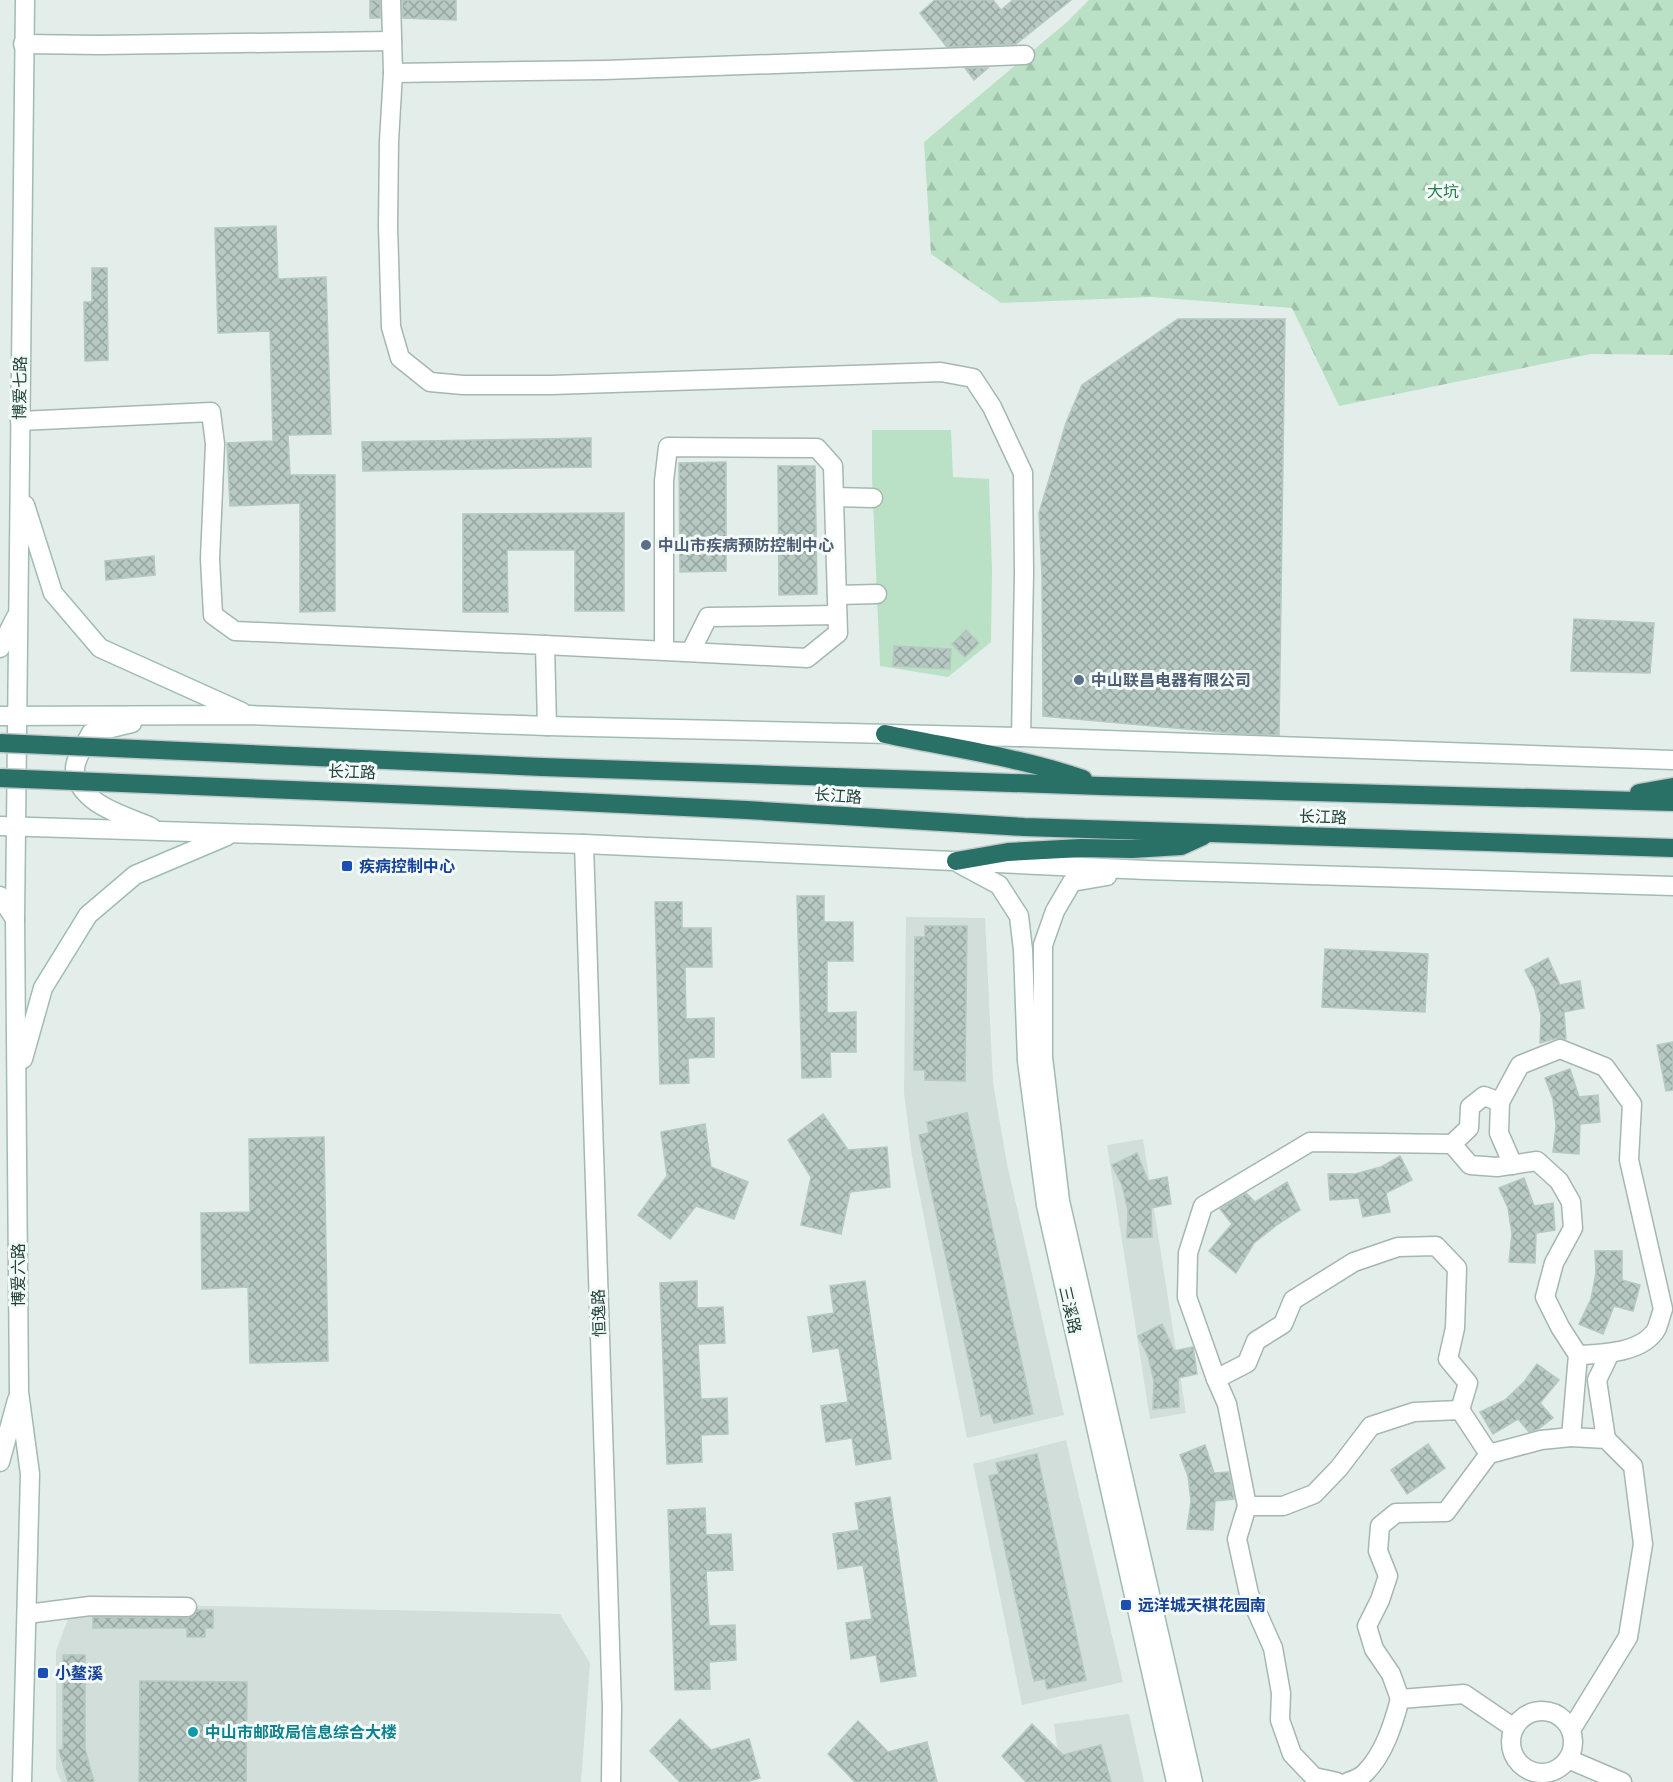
<svg xmlns="http://www.w3.org/2000/svg" width="1673" height="1782" font-family="Raleway,'Noto Sans SC',sans-serif">
	<style>
		.built { fill: #d1ded9 }
		.forest { fill: url(#forest-firs) }
		.park { fill: #bae1c6 }
		.building { fill: url(#building-cross-hatch); stroke: #b5c9c1; stroke-width: 1.5 }
		.lines { fill: none; stroke-linecap: round; stroke-linejoin: round }
		.street-casing { stroke: #a5b7b2; stroke-width: 21 }
		.secondary-casing { stroke: #a0bbb3; stroke-width: 21 }
		.highway-casing { stroke: #c1cac8; stroke-width: 21 }
		.street { stroke: #fff; stroke-width: 18 }
		.secondary { stroke: #fff; stroke-width: 18 }
		.highway { stroke: #297166; stroke-width: 18 }
		.highway-bridge-casing { stroke: #c1cac8; stroke-width: 21; stroke-linecap: butt }
		.highway-bridge { stroke: #297166; stroke-width: 18 }
		.service-dot { fill: #5c6f8a; stroke: #f4faf7; stroke-width: 2 }
		.transit-dot { fill: #1a4fb4; stroke: #f4faf7; stroke-width: 2 }
		.culture-dot { fill: #0f9aa8; stroke: #f4faf7; stroke-width: 2 }
		.labels { text-anchor: middle; dominant-baseline: central; stroke-width: 6; stroke-linejoin: round; paint-order: stroke }
		.park-label { font-size: 16px; fill: #267d4c; stroke: #f4faf7 }
		.street-label { font-size: 16px; fill: #20423a; stroke: #f4faf7 }
		.service-label { font-size: 16px; font-weight: bold; fill: #4e5e75; stroke: #f4faf7; text-anchor: start }
		.transit-label { font-size: 16px; font-weight: bold; fill: #164399; stroke: #f4faf7; text-anchor: start }
		.culture-label { font-size: 16px; font-weight: bold; fill: #0d838f; stroke: #f4faf7; text-anchor: start }
	</style>
	<defs>
		<pattern id="forest-firs" width="22" height="20" patternUnits="userSpaceOnUse" patternTransform="scale(1.5)"><rect width="22" height="20" fill="#bae1c6"/><path d="M5 1l3.5 6h-7zM16 11l3.5 6h-7z" fill="#a0c2ab"/></pattern>
		<pattern id="building-cross-hatch" width="8" height="8" patternUnits="userSpaceOnUse" patternTransform="scale(1.5)"><rect width="8" height="8" fill="#b8c9c3"/><path d="M0 0l8 8M0 8l8-8" fill="none" stroke="#95a59f"/></pattern>
	</defs>
	<rect width="100%" height="100%" fill="#e3eeea"/>
	<g class="built">
		<polygon points="906,917 985,918 993,1083 1007,1164 1064,1415 967,1438 912,1156 904,1093"/>
		<polygon points="1143,1139 1186,1413 1150,1419 1107,1145"/>
		<polygon points="1066,1440 1123,1682 1022,1705 973,1464"/>
		<polygon points="74,1603 560,1614 590,1663 581,1782 61,1782 56,1769 56,1651"/>
		<polygon points="1129,1714 1144,1782 1062,1782 1054,1724"/>
	</g>
	<polygon class="forest" points="1089,0 1673,0 1673,355 1591,354 1339,406 1292,308 1151,297 1001,303 931,254 924,142 1067,22"/>
	<polygon class="park" points="872,430 951,430 953,477 989,479 992,571 991,642 948,677 880,666 872,479"/>
	<g class="building">
		<rect x="370" y="0" width="10" height="18"/>
		<polygon points="402,0 456,0 456,20 403,18"/>
		<polygon points="935,0 993,0 1001,10 1013,0 1071,0 1016,44 947,47 920,13"/>
		<polygon points="965,68 988,68 974,80"/>
		<polygon points="276,226 278,279 326,277 331,434 288,435 290,475 335,475 335,611 300,612 300,503 230,506 227,443 273,441 270,331 218,333 215,228"/>
		<polygon points="92,268 107,268 108,360 85,361 84,302 92,302"/>
		<polygon points="1178,319 1285,319 1279,735 1230,733 1043,716 1042,575 1039,513 1066,423 1082,385"/>
		<polygon points="591,438 591,467 363,471 362,442"/>
		<polygon points="726,462 726,571 680,572 679,463"/>
		<polygon points="778,466 815,466 817,594 779,595"/>
		<polygon points="624,513 624,611 575,611 575,550 507,550 508,612 463,612 463,514"/>
		<polygon points="154,556 155,575 106,580 105,561"/>
		<polygon points="1574,619 1654,623 1650,673 1571,671"/>
		<polygon points="966,630 979,643 965,657 952,644"/>
		<polygon points="894,646 951,649 950,669 893,666"/>
		<polygon points="797,896 824,896 824,922 853,922 853,961 827,961 827,1013 856,1012 856,1052 830,1052 831,1077 802,1078"/>
		<polygon points="655,902 682,902 682,928 711,928 712,967 685,967 686,1019 714,1018 714,1057 688,1058 689,1083 660,1084"/>
		<polygon points="925,926 967,926 965,1081 925,1080 925,1070 914,1070 915,937 925,937"/>
		<polygon points="1325,949 1428,954 1425,1012 1322,1007"/>
		<polygon points="1548,958 1560,985 1580,981 1584,1008 1564,1012 1566,1039 1557,1038 1540,1043 1541,1015 1535,990 1525,970"/>
		<polygon points="1673,1042 1673,1090 1666,1091 1657,1045"/>
		<polygon points="1570,1069 1579,1097 1598,1095 1600,1122 1580,1124 1579,1154 1553,1152 1556,1125 1553,1099 1545,1078"/>
		<polygon points="967,1113 1033,1414 994,1423 991,1413 981,1416 919,1135 929,1133 927,1122"/>
		<polygon points="823,1114 848,1150 887,1147 890,1187 850,1192 841,1234 801,1225 811,1177 788,1140"/>
		<polygon points="705,1124 711,1167 748,1182 734,1219 696,1206 670,1239 638,1215 667,1176 661,1132"/>
		<polygon points="324,1137 328,1361 250,1363 248,1287 202,1289 201,1213 250,1212 249,1139"/>
		<polygon points="1137,1153 1148,1181 1167,1177 1171,1204 1151,1208 1152,1237 1127,1238 1128,1210 1122,1185 1112,1165"/>
		<polygon points="1400,1156 1412,1180 1386,1193 1390,1212 1363,1217 1359,1198 1330,1200 1328,1174 1355,1174 1381,1167"/>
		<polygon points="1524,1178 1534,1206 1553,1203 1555,1230 1536,1233 1535,1263 1509,1262 1512,1234 1508,1208 1499,1188"/>
		<polygon points="1287,1182 1300,1210 1278,1224 1254,1243 1236,1273 1209,1251 1232,1224 1220,1209 1246,1193 1255,1202"/>
		<polygon points="1595,1251 1622,1251 1622,1280 1640,1285 1633,1311 1614,1306 1603,1334 1579,1324 1591,1299 1596,1273"/>
		<polygon points="697,1281 697,1308 723,1307 725,1343 698,1344 701,1399 727,1398 728,1434 701,1435 702,1462 667,1464 660,1283"/>
		<polygon points="865,1281 891,1459 856,1465 852,1438 826,1442 821,1406 848,1402 839,1348 813,1352 808,1317 834,1313 830,1286"/>
		<polygon points="1162,1324 1174,1351 1193,1347 1197,1374 1178,1378 1179,1407 1153,1409 1154,1381 1148,1356 1138,1336"/>
		<polygon points="1537,1364 1559,1380 1540,1403 1553,1418 1538,1429 1529,1432 1518,1419 1493,1434 1480,1412 1505,1400 1524,1382"/>
		<polygon points="1428,1444 1445,1468 1407,1494 1391,1470"/>
		<polygon points="1205,1445 1214,1473 1229,1472 1234,1499 1215,1501 1213,1530 1187,1529 1191,1501 1188,1476 1180,1455"/>
		<polygon points="1037,1454 1086,1680 1047,1689 1045,1679 1034,1681 989,1476 999,1474 996,1463"/>
		<polygon points="890,1497 916,1676 881,1682 876,1655 851,1659 846,1623 872,1619 863,1565 838,1569 833,1534 859,1530 855,1503"/>
		<polygon points="705,1508 706,1535 731,1534 733,1570 706,1571 709,1626 735,1625 736,1660 709,1662 710,1689 675,1690 668,1510"/>
		<polygon points="197,1610 213,1610 213,1628 205,1628 205,1637 187,1637 187,1628 93,1628 93,1617 187,1618 193,1616"/>
		<polygon points="63,1655 85,1655 85,1749 94,1782 68,1782 59,1750 63,1749"/>
		<polygon points="140,1681 247,1682 246,1782 139,1782"/>
		<polygon points="680,1719 711,1750 749,1739 760,1778 746,1782 680,1782 650,1751"/>
		<polygon points="858,1721 888,1752 927,1742 937,1782 855,1782 828,1754"/>
		<polygon points="1032,1724 1063,1755 1101,1745 1111,1782 1026,1782 1002,1756"/>
	</g>
	<g class="lines">
		<defs>
			<g id="street">
				<polyline points="391,0 393,73 605,70 1025,55"/>
				<polyline points="23,44 100,45 392,41"/>
				<polyline points="393,73 389,141 388,226 391,327 400,358 430,382 463,385 551,385 941,372 973,378 992,407 1023,473 1024,573 1021,737"/>
				<polyline points="20,421 211,412 215,444 210,559 213,615 235,631 545,645 547,726"/>
				<polyline points="834,497 873,498"/>
				<polyline points="837,595 877,594"/>
				<polyline points="545,645 807,658 838,633 833,466 817,448 668,447 664,481 664,650"/>
				<polyline points="691,651 708,617 837,615"/>
				<polyline points="584,844 612,1707 611,1782"/>
				<polyline points="1452,1144 1469,1128 1470,1107 1484,1096 1500,1102"/>
				<path d="M1513,1165L1499,1133L1500,1102L1520,1065L1560,1049L1605,1067L1632,1104L1629,1160L1663,1309C1661,1315 1659,1322 1657,1328C1644,1353 1602,1354 1578,1355"/>
				<polyline points="1216,1379 1247,1363 1256,1341 1283,1324 1293,1300 1354,1262 1398,1247 1436,1246 1457,1268 1455,1328 1448,1359 1468,1383 1460,1410"/>
				<polyline points="1606,1439 1597,1380 1610,1353"/>
				<polyline points="1247,1506 1283,1506 1314,1494 1339,1468 1371,1426 1414,1412 1460,1410 1489,1454"/>
				<polyline points="27,1614 90,1606 187,1607"/>
				<polyline points="1400,1699 1391,1674 1374,1649 1367,1626 1380,1600 1388,1576 1378,1551 1380,1526 1396,1513 1446,1512 1489,1454 1541,1440 1571,1437"/>
				<circle cx="1542" cy="1742" r="31"/>
				<polyline points="1568,1759 1622,1782"/>
				<polyline points="1337,1782 1314,1777 1292,1754 1280,1720 1281,1693 1273,1648 1249,1594 1237,1539 1247,1506 1227,1404 1216,1379 1187,1297 1188,1253 1203,1206 1310,1142 1452,1144 1470,1165 1497,1167 1537,1161 1559,1181 1571,1202 1573,1228 1554,1263 1545,1297 1560,1327 1578,1355 1571,1437 1606,1439 1633,1466 1643,1544 1628,1637 1571,1730"/>
				<path d="M1348,1782C1354,1780 1361,1777 1365,1773C1384,1754 1393,1725 1400,1699L1464,1694L1514,1728"/>
			</g>
			<g id="secondary">
				<polyline points="25,505 53,593 100,648 242,712"/>
				<polyline points="0,648 16,617"/>
				<polyline points="0,716 249,715 547,726 1021,737 1673,760"/>
				<path d="M132,723L91,733C86,743 74,759 75,771C80,805 124,815 151,827"/>
				<polyline points="0,826 584,844 1146,870 1673,886"/>
				<polyline points="960,864 999,885 1019,916 1023,950 1027,1061 1046,1205 1176,1782"/>
				<polyline points="1107,876 1072,882 1055,911 1043,945 1043,1057 1060,1201 1193,1782"/>
				<polyline points="0,896 15,919"/>
				<polyline points="23,1059 43,988 88,915 135,875 227,836"/>
				<polyline points="0,1462 17,1400"/>
				<polyline points="22,1782 30,1474 19,1392 15,919 25,0"/>
			</g>
			<g id="highway">
				<path d="M885,734C951,748 1018,757 1083,779"/>
				<polyline points="542,767 1101,786 1673,802"/>
				<polyline points="1639,793 1673,787"/>
				<polyline points="538,800 747,810 1024,827 1673,848"/>
				<polyline points="956,861 1008,852 1081,848 1132,849 1181,846 1203,836"/>
			</g>
		</defs>
		<use href="#street" class="street-casing"/>
		<use href="#secondary" class="secondary-casing"/>
		<use href="#highway" class="highway-casing"/>
		<use href="#street" class="street"/>
		<use href="#secondary" class="secondary"/>
		<use href="#highway" class="highway"/>
		<defs>
			<g id="highway-bridge">
				<polyline points="0,743 542,767"/>
				<polyline points="0,778 538,800"/>
			</g>
		</defs>
		<use href="#highway-bridge" class="highway-bridge-casing"/>
		<use href="#highway-bridge" class="highway-bridge"/>
	</g>
	<g class="service-dot">
		<circle cx="646" cy="545" r="6"/>
		<circle cx="1079" cy="680" r="6"/>
	</g>
	<g class="transit-dot">
		<rect x="341" y="860" width="12" height="12" rx="3"/>
		<rect x="1120" y="1599" width="12" height="12" rx="3"/>
		<rect x="37" y="1667" width="12" height="12" rx="3"/>
	</g>
	<circle class="culture-dot" cx="193" cy="1732" r="6"/>
	<g class="labels">
		<g class="park-label">
			<text x="1443" y="191">大坑</text>
		</g>
		<g class="street-label">
			<text transform="translate(20 388) rotate(-89)">博爱七路</text>
			<text transform="translate(352 772) rotate(2)">长江路</text>
			<text transform="translate(838 796) rotate(4)">长江路</text>
			<text transform="translate(1323 817) rotate(2)">长江路</text>
			<text transform="translate(18 1275) rotate(-90)">博爱六路</text>
			<text transform="translate(1070 1310) rotate(77)">三溪路</text>
			<text transform="translate(599 1313) rotate(-92)">恒逸路</text>
		</g>
		<g class="service-label">
			<text x="658" y="545">中山市疾病预防控制中心</text>
			<text x="1091" y="680">中山联昌电器有限公司</text>
		</g>
		<g class="transit-label">
			<text x="359" y="866">疾病控制中心</text>
			<text x="1138" y="1605">远洋城天祺花园南</text>
			<text x="55" y="1673">小鳌溪</text>
		</g>
		<g class="culture-label">
			<text x="205" y="1732">中山市邮政局信息综合大楼</text>
		</g>
	</g>
</svg>
